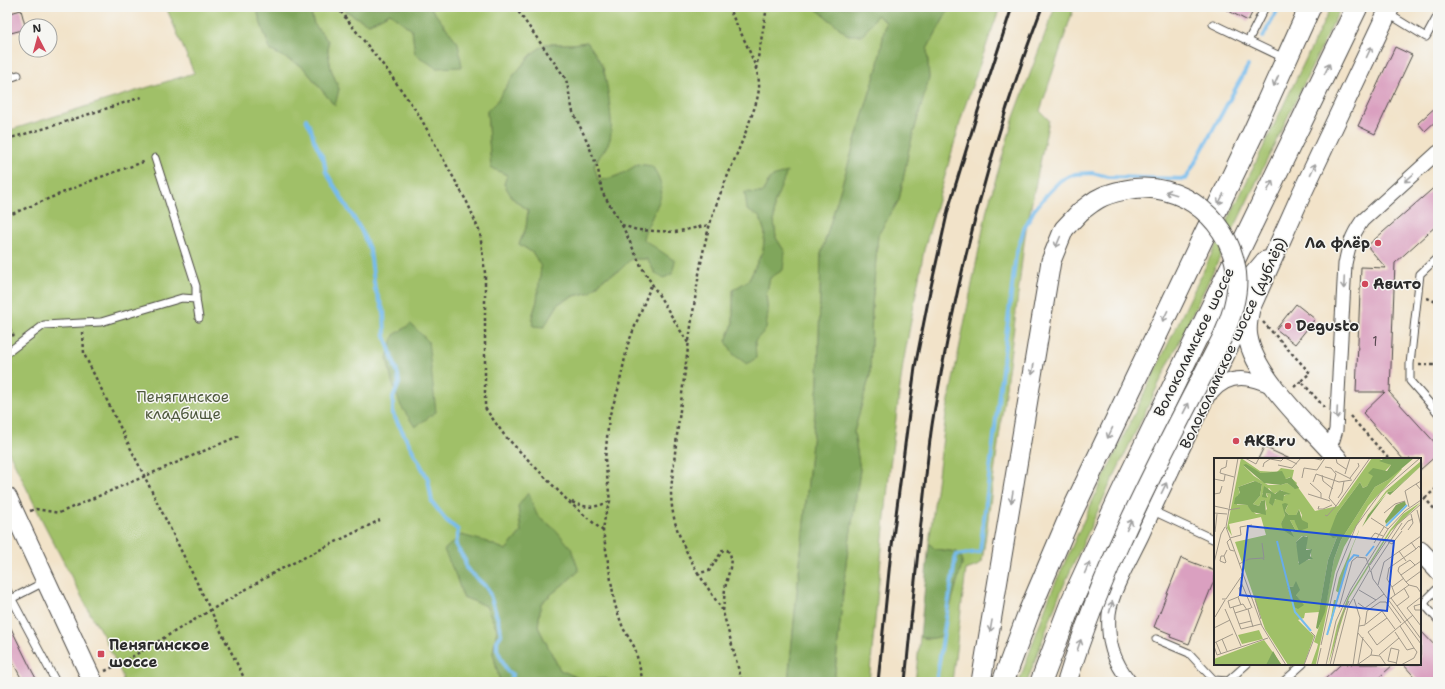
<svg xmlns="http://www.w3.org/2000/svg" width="1445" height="689" font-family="'Shantell Sans',sans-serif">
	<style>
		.green { fill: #a0c068; stroke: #66764a; fill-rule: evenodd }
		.forest { fill: #80a65c; stroke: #566844 }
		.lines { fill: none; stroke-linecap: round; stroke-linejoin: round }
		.stream { stroke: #76bced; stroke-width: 4 }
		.building { fill: #daa0c0 }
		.lane-casing { stroke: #494743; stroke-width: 9 }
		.street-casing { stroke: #494743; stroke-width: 15 }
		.secondary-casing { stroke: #494743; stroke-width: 21 }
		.primary-casing { stroke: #494743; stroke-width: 23 }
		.path { stroke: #494743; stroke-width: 2.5; stroke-dasharray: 3 3; stroke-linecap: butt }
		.lane { stroke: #fff; stroke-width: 7 }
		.street { stroke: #fff; stroke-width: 13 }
		.secondary { stroke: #fff; stroke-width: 19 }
		.primary { stroke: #fff; stroke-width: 21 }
		.rail { stroke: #2b2b2b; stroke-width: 3 }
		.secondary-bridge-casing { stroke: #494743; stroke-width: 21; stroke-linecap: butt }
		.secondary-bridge { stroke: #fff; stroke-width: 19 }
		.oneway { stroke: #a0a0a0 }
		.poi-dot { fill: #d1495b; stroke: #f6f6f2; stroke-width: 1.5 }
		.labels { text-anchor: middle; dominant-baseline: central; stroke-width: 3; stroke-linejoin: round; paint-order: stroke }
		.number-label { font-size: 13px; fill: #574850 }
		.poi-label { font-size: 15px; font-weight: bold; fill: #2b2b2b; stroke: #f6f6f2; text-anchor: start }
		.street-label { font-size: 15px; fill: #2b2b2b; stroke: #f6f6f2 }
		.park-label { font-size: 15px; fill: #4e583d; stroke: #f6f6f2 }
		.inset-river { fill: none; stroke: #76bced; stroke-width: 2 }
		.inset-road { fill: none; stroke: #a2998a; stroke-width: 1 }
		.view { fill: #1d4ed8; fill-opacity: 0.15; stroke: #1d4ed8; stroke-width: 2 }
		.inset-edge { fill: none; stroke: #2b2b2b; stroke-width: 2 }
	</style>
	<rect width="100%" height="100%" fill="#f6f6f2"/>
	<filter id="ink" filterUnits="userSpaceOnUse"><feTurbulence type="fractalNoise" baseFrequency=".025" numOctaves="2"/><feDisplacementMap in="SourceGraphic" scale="8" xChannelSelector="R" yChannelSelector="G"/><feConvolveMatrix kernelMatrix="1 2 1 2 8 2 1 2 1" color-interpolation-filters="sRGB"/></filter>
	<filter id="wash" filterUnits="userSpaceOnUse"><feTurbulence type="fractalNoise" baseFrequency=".012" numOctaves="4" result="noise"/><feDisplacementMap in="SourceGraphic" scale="16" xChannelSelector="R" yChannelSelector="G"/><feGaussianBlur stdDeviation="0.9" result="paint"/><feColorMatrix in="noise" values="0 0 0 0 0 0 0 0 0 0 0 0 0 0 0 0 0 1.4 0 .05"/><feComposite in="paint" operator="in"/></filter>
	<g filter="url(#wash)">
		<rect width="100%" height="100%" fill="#f2e3c9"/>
		<g class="green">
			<path d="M166,7H257C259,22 266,36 270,50L303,67L334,105L339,89L331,69L328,52V41L314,24L309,7H346V11L368,24L390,13L412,30L415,54L458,43L430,7H814L848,35L877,15L886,22L877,69L821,254L818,383L788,682H608L606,679L583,680L560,670L538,627L541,603L579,571L556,530L537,515L518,506L521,532L506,550L484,541L456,576L463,597L486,606L497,629L493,653L499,678L502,682H123L122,675L103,635L91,615L42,520L7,448V131L194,73ZM587,42L603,67L606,80L611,123L610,139L594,165L598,180C616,178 623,174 638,164L662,192L651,219L643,232V239L655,273L647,259H631L619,271L603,279L591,292L574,296L559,303L550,318L532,317L537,301L542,267L533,253L519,244L526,228L528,210L513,199L504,184L508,175L491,168L487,111L497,101L513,76L532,54L545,44H573ZM786,173L774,204V220L776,238L785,252L770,278L766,295L768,312L755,341H726L733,324V290L749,280L763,250L765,233L760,217L745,193H762L770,178Z"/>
			<polygon points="950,7 1000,7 964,109 924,250 903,364 890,466 869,682 834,682 846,563 860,470 854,432 870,375 872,306 878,235 899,200 909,149 929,78 927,49"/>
			<polygon points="1055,7 1074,7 1040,111 1049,120 1025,235 1015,320 982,562 977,566 966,570 952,682 915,682 920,637 929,639 944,635 957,552 935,549 929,543 946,415 987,209 1014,117"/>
			<polygon points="1331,7 1341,7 1106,493 1058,598 1027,682 1019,682 1050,595 1098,489"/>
		</g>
		<g class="forest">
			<path d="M257,7H309L314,24L328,41V52L331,69L339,89L335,106L303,67L270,50C266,36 259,22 257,7Z"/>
			<polygon points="346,7 430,7 458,43 462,67 436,68 415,54 412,30 390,13 368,24 346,11"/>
			<polygon points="814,7 950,7 927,49 929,78 909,149 899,200 878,235 872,305 870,375 854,432 860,470 846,563 834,682 788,682 818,383 821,254 877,69 886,22 877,15 863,35 848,35"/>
			<path d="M587,42C593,50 598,57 602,66C607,78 614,126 610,139C608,147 598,158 594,165L598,180C614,179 625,173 638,164L652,166C667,188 662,196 651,219C648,226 644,231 643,239L675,261L672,274L664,278L655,273L647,259H631L619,271L603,279L591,292L574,296L559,303L544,327L533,326L532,317L537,301L541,267L533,253L519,244L526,228L528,210L513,199L504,184L507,175L491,168L487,111L497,101L513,76L532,54L545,44H573Z"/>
			<polygon points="787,172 774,204 774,220 776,238 785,252 783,270 770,278 766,295 768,312 766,329 755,341 756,358 747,364 734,355 726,341 733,324 733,290 749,280 763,250 765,233 760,217 747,210 745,192 762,193 770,178"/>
			<polygon points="411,324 428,341 436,412 415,427 401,406 392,382 387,358 394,335"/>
			<polygon points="528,493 537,515 556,530 571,548 579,571 541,603 538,627 560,670 583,680 607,679 608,682 502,682 499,678 493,653 497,629 486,606 463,597 456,576 444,550 461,535 484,541 506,550 521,532 518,506"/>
			<path d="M929,543L935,549L957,552L962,558V565L949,611L944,635C935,639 929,639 920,637Z"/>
		</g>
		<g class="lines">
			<g class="stream">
				<polyline points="1263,37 1279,7"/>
				<polyline points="306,119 311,129 314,140 324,160 326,172 361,230 370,251 375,289 384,312 385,336 398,375 399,383 393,398 393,414 428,479 432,502 447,521 458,530 456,546 465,560 466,568 488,589 500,626 501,635 497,641 497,649 507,671 512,674 511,680 513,682"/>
				<polyline points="936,682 956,555 980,552 1016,254 1024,229 1034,210 1049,192 1061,180 1075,174 1092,173 1108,177 1186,179 1248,66"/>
			</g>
		</g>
		<g id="blocks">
			<g class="building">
				<polygon points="1221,7 1255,7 1248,21"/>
				<polygon points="21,10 26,29 7,34 7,14"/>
				<polygon points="1395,47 1412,55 1375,134 1358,126"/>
				<polygon points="1438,105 1438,119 1425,131 1418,123"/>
				<polygon points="1438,184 1438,224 1395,263 1390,392 1389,392 1438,446 1438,454 1420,470 1420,459 1403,459 1363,413 1385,392 1356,392 1361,267 1386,268 1367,246"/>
				<polygon points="1296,304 1315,319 1295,344 1276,329"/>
				<polygon points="1264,447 1290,459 1258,459"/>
				<polygon points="1181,558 1215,571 1215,578 1189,644 1170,637 1171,634 1154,627"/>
				<polygon points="7,620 32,671 38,682 24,682 20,676 7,651"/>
				<polygon points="1420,630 1438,649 1438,682 1419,682 1403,664 1420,664"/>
				<polygon points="1341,664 1394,664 1374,682 1322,682"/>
			</g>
		</g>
	</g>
	<g filter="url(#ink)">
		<use href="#blocks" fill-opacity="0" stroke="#494743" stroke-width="1"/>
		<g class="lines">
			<defs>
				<g id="lane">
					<polyline points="1387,13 1426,37 1438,15"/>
					<polyline points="1213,24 1286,59"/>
					<polyline points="1248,41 1265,7"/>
					<polyline points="7,79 18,75"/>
					<polyline points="155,158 196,286 196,299"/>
					<polyline points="1438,257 1420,274 1410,364 1410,381 1438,413"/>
					<polyline points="7,353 44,325 101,322 182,298 196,299 199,318"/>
					<polyline points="1153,511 1215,540"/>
					<polyline points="7,590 56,682"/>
					<polyline points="7,601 46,581"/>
					<polyline points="1424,604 1428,598 1438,588"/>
					<polyline points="1420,605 1424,604 1438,620"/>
					<polyline points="1156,639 1189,653 1214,680 1228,681 1247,664"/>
					<polyline points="7,668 7,669"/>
					<polyline points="1283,682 1303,664"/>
				</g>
				<g id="street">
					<path d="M1212,393C1230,372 1251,377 1274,388"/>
					<path d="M1328,448L1333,440L1336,430L1345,264C1349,245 1351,237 1362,221L1438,152"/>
					<path d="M1130,682C1113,661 1107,641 1109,614C1111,593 1132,557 1142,536C1175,463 1211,392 1245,319"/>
				</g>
				<g id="secondary">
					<polyline points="1203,334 1265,261"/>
					<path d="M1338,459C1310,427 1255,378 1248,337C1246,328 1248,318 1250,309L1302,193L1390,7"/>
					<polyline points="7,497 93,682"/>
					<polyline points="1420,551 1438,570"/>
					<polyline points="981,682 1051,261 1064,229 1081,211"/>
				</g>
				<g id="primary">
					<polyline points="1003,682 1029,612 1070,516 1254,131 1310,7"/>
					<polyline points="1041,682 1071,603 1121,494 1357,7"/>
				</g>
			</defs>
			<use href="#lane" class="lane-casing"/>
			<use href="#street" class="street-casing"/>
			<use href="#secondary" class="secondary-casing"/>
			<use href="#primary" class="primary-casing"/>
			<g class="path">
				<polyline points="337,7 387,70 419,115 468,204 480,233 485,273 485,408 505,436 569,502 603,531"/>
				<polyline points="515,7 566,79 573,112 587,141 598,169 602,192 622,225 637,230 675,232 709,225"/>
				<path d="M728,7C737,26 761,68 759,88C758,100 753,112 749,123C737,157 720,189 710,224C701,255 697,287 692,319C684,376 677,432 671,490C671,523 682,544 698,573L709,571L723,550H727L730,553L731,558L730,568L725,588L723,612L742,682"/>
				<polyline points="756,69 767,7"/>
				<polyline points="7,139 46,128 142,97"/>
				<polyline points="7,216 98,178 146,161"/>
				<polyline points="622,225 641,266 688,343"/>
				<polyline points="1427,298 1434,301 1438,306"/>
				<polyline points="1263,322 1310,373 1301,381 1324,407"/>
				<polyline points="7,323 14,337"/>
				<polyline points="83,332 84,354 246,682"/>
				<polyline points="1419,365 1438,365"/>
				<polyline points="1294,387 1301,381"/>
				<polyline points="1350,416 1389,459"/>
				<polyline points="1420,493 1438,513"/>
				<polyline points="1425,498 1438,487"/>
				<path d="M572,502C587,509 596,508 610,501"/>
				<polyline points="30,511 36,509 59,513 241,435"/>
				<polyline points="698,573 723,611"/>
				<polyline points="105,671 118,665 277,571 380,520"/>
				<polyline points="643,682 635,648 623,628 615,605 603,531 605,516 610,501 605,459 609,417 618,390 628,344 652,283"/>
			</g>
			<use href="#lane" class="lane"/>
			<use href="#street" class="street"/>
			<use href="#secondary" class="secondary"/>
			<use href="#primary" class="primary"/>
			<g class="rail">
				<polyline points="878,682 890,561 915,367 930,291 948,210 978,111 1012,7"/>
				<path d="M905,682C911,620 917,558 924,495C927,468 929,440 934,413C957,275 992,138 1042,7"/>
			</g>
			<defs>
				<path id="secondary-bridge" d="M1067,682C1104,560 1165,449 1223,336C1231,318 1237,300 1237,280C1235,223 1182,178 1125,190C1116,192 1106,194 1098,199C1092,202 1087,207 1081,211"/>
			</defs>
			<use href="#secondary-bridge" class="secondary-bridge-casing"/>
			<use href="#secondary-bridge" class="secondary-bridge"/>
		</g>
		<defs><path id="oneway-shaft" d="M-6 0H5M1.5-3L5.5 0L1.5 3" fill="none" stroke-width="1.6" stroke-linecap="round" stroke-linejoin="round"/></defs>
		<g class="oneway">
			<use href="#oneway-shaft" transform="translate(1369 52) rotate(-65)"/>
			<use href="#oneway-shaft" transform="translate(1327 69) rotate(-64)"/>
			<use href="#oneway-shaft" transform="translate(1276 81) rotate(114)"/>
			<use href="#oneway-shaft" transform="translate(1313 169) rotate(-65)"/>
			<use href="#oneway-shaft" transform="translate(1409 178) rotate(138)"/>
			<use href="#oneway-shaft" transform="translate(1270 186) rotate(-64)"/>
			<use href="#oneway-shaft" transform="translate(1171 193) rotate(-163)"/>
			<use href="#oneway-shaft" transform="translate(1221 199) rotate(116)"/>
			<use href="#oneway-shaft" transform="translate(1058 242) rotate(113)"/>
			<use href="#oneway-shaft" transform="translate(1344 283) rotate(93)"/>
			<use href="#oneway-shaft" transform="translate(1165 316) rotate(116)"/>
			<use href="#oneway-shaft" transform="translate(1033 369) rotate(99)"/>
			<use href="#oneway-shaft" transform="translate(1186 408) rotate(-63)"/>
			<use href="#oneway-shaft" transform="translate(1337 413) rotate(93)"/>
			<use href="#oneway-shaft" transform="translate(1110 433) rotate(115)"/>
			<use href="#oneway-shaft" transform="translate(1164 488) rotate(-64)"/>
			<use href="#oneway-shaft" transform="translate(1012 497) rotate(99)"/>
			<use href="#oneway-shaft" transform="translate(1129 525) rotate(-65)"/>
			<use href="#oneway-shaft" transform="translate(1087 568) rotate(-66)"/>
			<use href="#oneway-shaft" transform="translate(1111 607) rotate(-74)"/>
			<use href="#oneway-shaft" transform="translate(991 626) rotate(100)"/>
			<use href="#oneway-shaft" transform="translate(1079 645) rotate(-71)"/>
		</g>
	</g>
	<g class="poi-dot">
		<circle cx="1378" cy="243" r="4"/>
		<circle cx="1365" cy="284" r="4"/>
		<circle cx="1288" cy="326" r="4"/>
		<circle cx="1236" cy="441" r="4"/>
		<rect x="97" y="650" width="8" height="8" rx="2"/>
	</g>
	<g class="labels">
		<g class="number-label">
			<text x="1375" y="341">1</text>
		</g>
		<g class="poi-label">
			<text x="1370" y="243" text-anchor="end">Ла флёр</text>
			<text x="1373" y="284">Авито</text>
			<text x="1296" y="326">Degusto</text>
			<text x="1244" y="441">AKB.ru</text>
			<text x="109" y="645">Пенягинское<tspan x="109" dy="17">шоссе</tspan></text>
		</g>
		<g class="street-label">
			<text transform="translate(1194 342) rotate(-64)">Волоколамское шоссе</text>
			<text transform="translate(1233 343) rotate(-65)">Волоколамское шоссе (дублёр)</text>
		</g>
		<g class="park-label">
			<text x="183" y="397">Пенягинское<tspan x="183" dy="17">кладбище</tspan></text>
		</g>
	</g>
	<g transform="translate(1214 458)">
		<rect width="207" height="207" fill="#f2e3c9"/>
		<path d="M27,0L46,13L63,14L67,10L80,12L78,21L101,53L124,48L158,0H171L166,1L177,7L170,14L169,12L160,18L153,28L149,30L146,24L123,55L120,67L123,79L114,102L105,154L91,155L90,160L84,162L100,178L90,207H74L51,171L21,84L52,77L47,59L15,66L18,78L13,70ZM29,7L47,15L65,14L72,21L76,19L83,25L80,30L73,25L67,27H54L40,18ZM40,23L48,26L46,38L39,46L45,48L47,43L51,42L53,51L48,56H42L33,47H23V38L26,36L24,29ZM55,30L60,36L67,32L74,36L60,42L59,48L56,42L57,36L52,35L54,39L48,36ZM74,47L71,53L75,57H82L85,51L88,57L85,70L80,62H76L82,73L75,75L67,65L71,59L70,51ZM88,78H93L92,91H97V101L84,105L86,100L82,84ZM83,126L82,137L86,143L80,149L73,128L79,129ZM207,3V8L179,33L173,34L154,57L172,33ZM186,10L188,11L154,48L130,89L121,114L102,206L97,207L103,190L104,186L100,184L111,151L120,101L127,82L161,29L174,22ZM207,44L177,73L135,140L114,207L123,168L134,139L176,72L189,56ZM145,72V73L138,90L114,177L120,142H123L125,135L122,133L125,120ZM45,172L49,181L28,186L24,177ZM50,182L68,207H0V201Z" fill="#a0c068" fill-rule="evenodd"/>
		<path d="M171,0H200L174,22L161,29L127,82L120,101L111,154L104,171L102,170L114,102L123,79L119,80L115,76L123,55L146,24L149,30L153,28L159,18L154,15L159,10L173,13L177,7L165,3ZM32,6L47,15L68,13L72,21L77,19L85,30L81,31L73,25L67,27L50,25L29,7ZM207,8L176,37L173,35L148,69L154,57L174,34L179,33ZM41,23L48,26L46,38L39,46L45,48L47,43L51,42L52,57L38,54L33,47L20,46L21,40L26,35L24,29ZM50,28L61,36L66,32L77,36L70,37L69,43L61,41L59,48L55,45L57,36L52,35L53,40L48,39ZM191,43L192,47L172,66L171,63L182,47ZM71,45L74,46L71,53L75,57H82L85,51L88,62L94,65V70L85,73L80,62H76L82,73H77L80,79L69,72L67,65L71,58L68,46ZM89,78L94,79L92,92L98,91L96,98L99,101H95L85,107L82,84ZM82,123L86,132L82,137L90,147L84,151L80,149L73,128L79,129ZM59,193L66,205L68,207H52Z" fill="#80a65c"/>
		<path class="inset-river" d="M172,68L193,47M63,83L81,154L97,173M152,98L160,88M113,177L134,104L140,97L145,98"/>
		<path class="inset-road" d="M24,0L12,69L48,168L72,207M31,0L42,6L45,0M71,0L83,6M98,0L107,2L109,0M122,0L123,5L132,11M13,2L12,9L7,11L6,15L20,19M64,7L78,10L87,0M49,9L50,5L56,1L67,3L70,0M111,9L117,10L122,16L115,40L122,48L156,0M121,13L137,21M131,16L136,0M108,17L109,23L119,31M88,20L90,10L103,12L111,0M136,20L145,8L144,5M0,21L10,23L11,17M207,23L202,26L207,32M99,24L102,16L125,24L138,22M96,25L107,35V40M0,36L6,35L8,28M94,36L116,43M124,40L128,34L130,23M0,48L14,51M105,48L104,51H109L118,47M195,49L191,33L202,26M14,52L26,50M203,52L207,68M0,55L13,56M170,55L181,46L191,43M111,57L113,58L122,48M157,60L174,71M187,72L194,63L199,61M194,72L199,65L197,56M1,74L3,56M16,80L27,77L26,69L38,67M157,80L161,75L169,78M16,81L13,84L16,92L20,93M174,84L178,86L188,73M197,84L202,91L205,88L207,91M48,85L50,100M160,85L170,69M185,93L192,103M10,98H7L6,103L11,105L12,104L10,98L13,92M0,105L7,76L11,69M25,106L35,101L49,100L50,102M156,107L183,67L207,46M157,113L159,121L207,186M156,114L188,65M28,115L27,124L38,150M187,117L207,103M192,124L184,113L185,109L196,102L201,107M164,127L170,104L207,78M195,127L203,129L207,135M178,129L173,121L175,110L202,91M145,132L162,142L170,136M181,137L178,129L190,120M24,139L27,136L25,130L29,128M207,139L193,150L207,168M177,140L183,148L195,139L190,130M8,141H12L27,119M41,141L47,161M174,142L195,127L192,124L207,113M144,145L151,150L162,142M207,146L200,148L201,152H207M183,148L207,181M19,149L16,150L14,143L24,139L27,147M37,150L21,155L27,171L47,166M11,151L27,188M34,151L39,169M21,155L19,149L29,146L33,152M1,159L11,142M25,166L37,163M152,166L168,153L173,160M145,168L151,167L153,153L166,144H172L187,165M0,170L16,162M181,171L173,160L154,174L163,187L199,157M181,174L193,192L200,190L186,168M144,175L158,192L157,197M8,181L13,193M2,184L7,196M0,185L19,176M107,187L123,115L142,68L167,34L206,0M0,188L3,197L54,180M165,197L185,180M144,206L149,179M90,207L101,178L97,174M103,207L107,190M112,207L122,163L137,131L174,71L191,53L207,42M116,207L127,160L135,143M119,207L134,149L156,111L152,100L143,99L138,103L125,150M139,207L146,160L140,141M143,207L157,197L166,198L172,207M182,207L185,192L177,190L174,203L183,205M187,207L200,200L203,194L200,190"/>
		<path class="view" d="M34,68L180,83L173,153L26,137Z"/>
		<rect width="207" height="207" class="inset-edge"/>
	</g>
	<rect width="1445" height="689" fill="none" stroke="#f6f6f2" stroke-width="24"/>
	<g transform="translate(38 38) rotate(354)"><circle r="19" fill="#f6f6f2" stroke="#a5a5a2"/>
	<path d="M0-3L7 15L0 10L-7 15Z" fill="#d1495b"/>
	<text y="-6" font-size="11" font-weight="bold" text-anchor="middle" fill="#2b2b2b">N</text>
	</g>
</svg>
